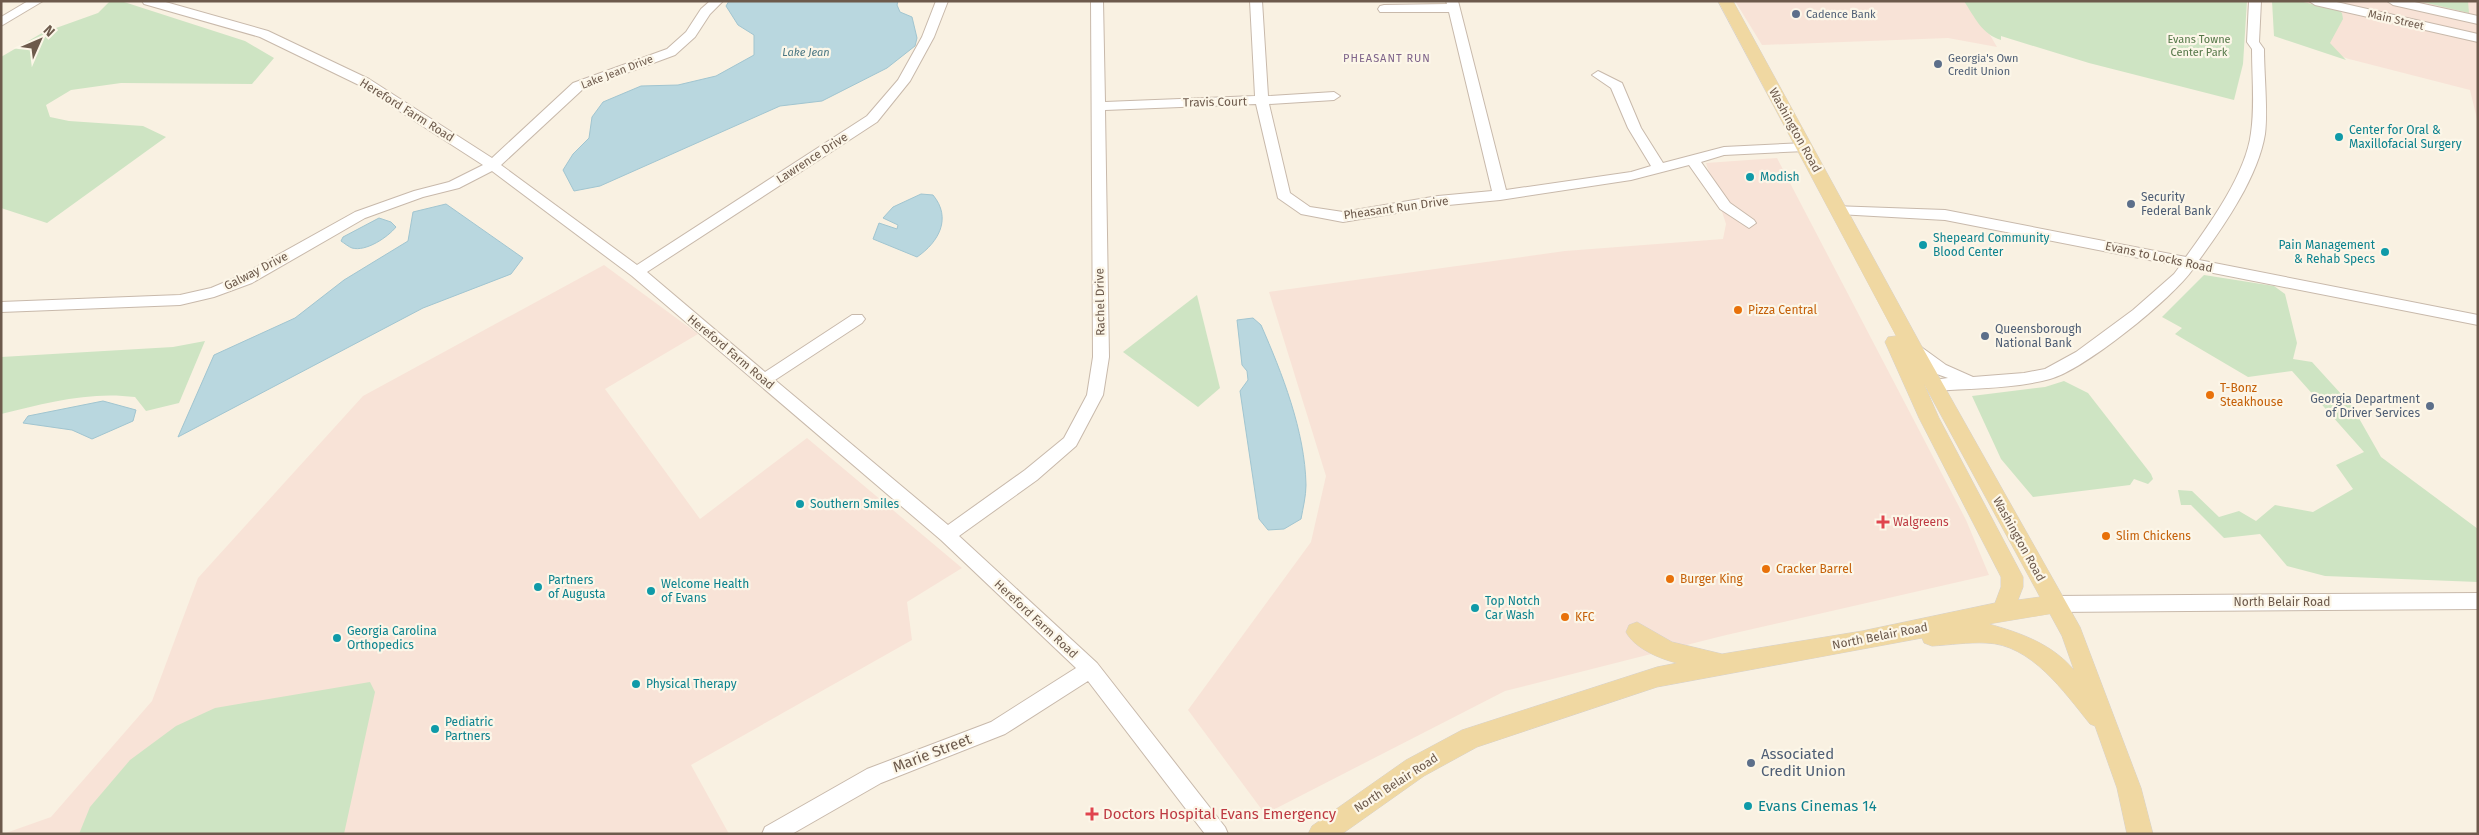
<svg xmlns="http://www.w3.org/2000/svg" width="2479" height="835" font-family="'Fira Sans',sans-serif">
	<style>
		.commercial { fill: #f8e3d7 }
		.green { fill: #cee4c3 }
		.water { fill: #b9d7df; stroke: #a1c5d0 }
		.lines { fill: none; stroke-linecap: round; stroke-linejoin: round }
		.minor-casing { stroke: #c8b9ab; stroke-width: 2 }
		.major-casing { stroke: #d6d1cd; stroke-width: 1 }
		.minor { fill: #fff; fill-rule: evenodd }
		.major { fill: #f0d8a2; fill-rule: evenodd }
		.service-dot { fill: #5c6f8a; stroke: #fcf6e8; stroke-width: 2 }
		.culture-dot { fill: #0f9aa8; stroke: #fcf6e8; stroke-width: 2 }
		.food-dot { fill: #e8710a; stroke: #fcf6e8; stroke-width: 2 }
		.health-dot { fill: #e0444e; stroke: #fcf6e8; stroke-width: 2 }
		.labels { text-anchor: middle; dominant-baseline: central; stroke-width: 4.5; stroke-linejoin: round; paint-order: stroke }
		.far-service-label { font-size: 11px; fill: #4e5e75; stroke: #fcf6e8; text-anchor: start }
		.far-street-label { font-size: 11px; fill: #6d5a4c; stroke: #fcf6e8 }
		.far-park-label { font-size: 11px; fill: #547748; stroke: #fcf6e8 }
		.far-water-label { font-size: 11px; font-style: italic; fill: #4c7884; stroke: #fcf6e8 }
		.far-neighbourhood-label { font-size: 11px; letter-spacing: 1px; fill: #7f648a; stroke: #fcf6e8 }
		.street-label { font-size: 12px; fill: #6d5a4c; stroke: #fcf6e8 }
		.culture-label { font-size: 12px; fill: #0d838f; stroke: #fcf6e8; text-anchor: start }
		.service-label { font-size: 12px; fill: #4e5e75; stroke: #fcf6e8; text-anchor: start }
		.food-label { font-size: 12px; fill: #c56008; stroke: #fcf6e8; text-anchor: start }
		.health-label { font-size: 12px; fill: #be3a42; stroke: #fcf6e8; text-anchor: start }
		.near-street-label { font-size: 15px; fill: #6d5a4c; stroke: #fcf6e8 }
		.near-service-label { font-size: 15px; fill: #4e5e75; stroke: #fcf6e8; text-anchor: start }
		.near-culture-label { font-size: 15px; fill: #0d838f; stroke: #fcf6e8; text-anchor: start }
		.near-health-label { font-size: 15px; fill: #be3a42; stroke: #fcf6e8; text-anchor: start }
	</style>
	<rect width="100%" height="100%" fill="#f9f1e2"/>
	<g class="commercial">
		<polygon points="1735,1 1970,1 1997,47 1948,38 1762,45"/>
		<polygon points="2280,1 2478,1 2478,123 2470,90 2349,59 2280,37"/>
		<polygon points="1777,158 1966,520 1989,575 1722,636 1505,691 1265,814 1188,710 1311,542 1326,476 1269,292 1565,251 1723,239 1726,224 1706,163"/>
		<polygon points="604,265 698,334 605,389 700,519 807,438 962,568 907,602 912,640 691,765 729,834 3,834 51,817 152,701 198,578 363,396"/>
	</g>
	<g class="green">
		<polygon points="110,1 121,1 245,41 274,58 252,84 121,83 71,90 46,105 50,117 69,121 143,126 166,137 47,223 1,208 1,57 42,33 98,13"/>
		<path d="M1964,1H2247L2243,64L2234,100L2089,63L2001,36V40C1982,34 1975,18 1964,1Z"/>
		<polygon points="2272,1 2299,1 2338,10 2342,13 2343,19 2330,43 2346,60 2274,36"/>
		<polygon points="2418,1 2468,1 2469,13"/>
		<polygon points="2204,275 2274,286 2285,294 2297,343 2293,359 2312,362 2352,406 2381,457 2478,529 2478,582 2325,576 2287,566 2260,534 2224,538 2191,505 2181,505 2178,490 2192,491 2219,517 2239,511 2256,521 2275,505 2313,512 2353,489 2336,465 2364,452 2292,371 2248,377 2175,334 2182,328 2162,317"/>
		<polygon points="1197,295 1220,388 1198,407 1123,352"/>
		<path d="M205,341L179,403L146,411L135,397C90,391 45,403 1,414V357L173,347Z"/>
		<polygon points="2064,381 2088,393 2151,474 2153,479 2148,484 2134,479 2130,485 2033,497 2001,459 1972,396 2045,387"/>
		<polygon points="370,682 375,692 344,834 79,834 90,807 130,760 176,726 215,708"/>
	</g>
	<g class="water">
		<polygon points="729,1 898,1 897,5 900,12 912,17 917,38 915,46 887,68 822,101 780,106 600,186 574,191 563,170 573,154 589,138 592,117 603,102 641,86 678,85 716,76 754,55 754,35 738,25 726,6"/>
		<path d="M921,194L933,195C952,218 939,242 917,257L873,239L879,223L897,229L898,225L883,218L893,207Z"/>
		<polygon points="446,204 523,258 511,274 423,308 178,437 214,355 295,318 344,280 408,241 413,212"/>
		<path d="M379,218L391,222L396,227C388,237 366,252 352,248C349,247 344,243 341,241L343,237Z"/>
		<path d="M1253,318L1261,325C1282,373 1305,431 1306,485C1306,496 1303,508 1301,519L1284,529L1268,530L1259,519L1240,391L1248,380L1247,371L1242,365L1237,320Z"/>
		<polygon points="103,401 136,410 133,421 92,439 72,430 23,423 28,416"/>
	</g>
	<g class="lines">
		<defs>
			<g id="minor">
				<polygon points="28,1 43,1 1,26 1,17"/>
				<polygon points="142,1 162,1 268,31 369,79 492,158 573,83 667,49 686,32 701,9 710,1 723,1 710,14 695,37 675,55 583,89 501,165 637,265 867,116 898,80 922,37 936,1 948,1 934,37 910,81 877,122 647,272 765,372 852,315 862,315 865,319 862,323 775,380 948,525 1025,470 1064,438 1087,395 1093,357 1091,1 1103,1 1105,102 1255,96 1250,1 1262,1 1268,96 1334,92 1340,96 1334,100 1269,104 1290,193 1310,207 1343,212 1438,196 1492,191 1449,12 1380,12 1378,9 1380,6 1384,5 1447,4 1446,1 1458,1 1506,190 1631,172 1651,166 1628,128 1611,88 1592,75 1598,71 1622,83 1641,128 1663,163 1724,147 1805,143 1812,147 1805,151 1724,155 1701,162 1730,203 1754,220 1756,223 1749,228 1720,209 1689,165 1631,180 1500,200 1438,206 1343,222 1301,214 1278,198 1256,104 1105,110 1109,357 1103,395 1076,446 1037,480 959,536 1097,663 1225,827 1228,834 1205,834 1088,681 1005,734 881,783 792,834 762,834 765,827 867,769 991,722 1076,668 941,540 632,276 492,171 459,188 423,197 365,218 252,283 214,297 180,305 1,312 1,302 180,295 211,288 242,275 355,212 414,191 449,182 483,165 359,85 260,37 144,4"/>
				<path d="M2249,1H2261L2259,42L2264,49C2264,75 2268,109 2265,134C2258,177 2224,226 2199,260L2478,315V325L2193,269C2173,298 2084,370 2050,379C2013,389 1972,388 1933,391L1927,389L1925,385L1927,381L1948,378L1934,373L1907,352L1904,348L1907,344H1917L1946,365L1973,377L2024,373L2045,369L2076,352L2133,310L2174,274L2180,266L1945,220L1838,214L1831,209L1833,206L1945,210L2186,257C2209,225 2246,174 2251,133C2255,106 2252,76 2252,49L2247,42Z"/>
				<polygon points="2309,1 2332,1 2478,34 2478,42 2315,5"/>
				<polygon points="2387,1 2410,1 2478,16 2478,24 2393,5"/>
				<polygon points="2478,593 2478,609 2054,612 2048,609 2045,604 2048,599 2054,596"/>
			</g>
			<path id="major" d="M1718,1H1733L1921,345L2080,627L2141,788L2153,834H2127L2117,788L2095,726L2090,724C2064,692 2031,644 1986,643C1968,642 1950,645 1932,646L1924,643L1922,638L1657,687L1477,747L1424,776L1342,834H1308L1312,826L1406,760L1462,730L1657,667L1677,663C1660,659 1634,648 1626,632L1629,625L1637,622L1672,642L1722,654L1862,631L1995,603L2001,587V577L1919,418L1885,342L1888,337L1896,336ZM1924,384L2040,597L2018,600L2023,587V577L1939,418ZM2050,614L2062,636L2074,670C2052,644 2021,633 1989,624Z"/>
		</defs>
		<use href="#minor" class="minor-casing"/>
		<use href="#major" class="major-casing"/>
		<use href="#minor" class="minor"/>
		<use href="#major" class="major"/>
	</g>
	<g class="service-dot">
		<circle cx="1796" cy="14" r="5"/>
		<circle cx="1938" cy="64" r="5"/>
		<circle cx="2131" cy="204" r="5"/>
		<circle cx="1985" cy="336" r="5"/>
		<circle cx="2430" cy="406" r="5"/>
		<circle cx="1751" cy="763" r="5"/>
	</g>
	<g class="culture-dot">
		<circle cx="2339" cy="137" r="5"/>
		<circle cx="1750" cy="177" r="5"/>
		<circle cx="1923" cy="245" r="5"/>
		<circle cx="2385" cy="252" r="5"/>
		<circle cx="800" cy="504" r="5"/>
		<circle cx="538" cy="587" r="5"/>
		<circle cx="651" cy="591" r="5"/>
		<circle cx="1475" cy="608" r="5"/>
		<circle cx="337" cy="638" r="5"/>
		<circle cx="636" cy="684" r="5"/>
		<circle cx="435" cy="729" r="5"/>
		<circle cx="1748" cy="806" r="5"/>
	</g>
	<g class="food-dot">
		<circle cx="1738" cy="310" r="5"/>
		<circle cx="2210" cy="395" r="5"/>
		<circle cx="2106" cy="536" r="5"/>
		<circle cx="1766" cy="569" r="5"/>
		<circle cx="1670" cy="579" r="5"/>
		<circle cx="1565" cy="617" r="5"/>
	</g>
	<g class="health-dot">
		<path d="M1880.5 514.5h5v5h5v5h-5v5h-5v-5h-5v-5h5z"/>
		<path d="M1089.5 806.5h5v5h5v5h-5v5h-5v-5h-5v-5h5z"/>
	</g>
	<g class="labels">
		<g class="far-service-label">
			<text x="1806" y="14">Cadence Bank</text>
			<text x="1948" y="58">Georgia's Own<tspan x="1948" dy="13">Credit Union</tspan></text>
		</g>
		<g class="far-street-label">
			<text transform="translate(2396 20) rotate(13)">Main Street</text>
			<text transform="translate(617 72) rotate(-21)">Lake Jean Drive</text>
		</g>
		<g class="far-park-label">
			<text x="2199" y="39">Evans Towne<tspan x="2199" dy="13">Center Park</tspan></text>
		</g>
		<g class="far-water-label">
			<text x="806" y="52">Lake Jean</text>
		</g>
		<g class="far-neighbourhood-label">
			<text x="1387" y="58">PHEASANT RUN</text>
		</g>
		<g class="street-label">
			<text transform="translate(1215 102) rotate(-1)">Travis Court</text>
			<text transform="translate(407 110) rotate(32)">Hereford Farm Road</text>
			<text transform="translate(1795 130) rotate(61)">Washington Road</text>
			<text transform="translate(812 158) rotate(-33)">Lawrence Drive</text>
			<text transform="translate(1396 208) rotate(-8)">Pheasant Run Drive</text>
			<text transform="translate(2159 257) rotate(12)">Evans to Locks Road</text>
			<text transform="translate(256 271) rotate(-27)">Galway Drive</text>
			<text transform="translate(1100 302) rotate(-91)">Rachel Drive</text>
			<text transform="translate(731 352) rotate(40)">Hereford Farm Road</text>
			<text transform="translate(2019 539) rotate(61)">Washington Road</text>
			<text x="2282" y="602">North Belair Road</text>
			<text transform="translate(1036 619) rotate(43)">Hereford Farm Road</text>
			<text transform="translate(1880 636) rotate(-11)">North Belair Road</text>
			<text transform="translate(1396 783) rotate(-33)">North Belair Road</text>
		</g>
		<g class="culture-label">
			<text x="2349" y="130">Center for Oral &amp;<tspan x="2349" dy="14">Maxillofacial Surgery</tspan></text>
			<text x="1760" y="177">Modish</text>
			<text x="1933" y="238">Shepeard Community<tspan x="1933" dy="14">Blood Center</tspan></text>
			<text x="2375" y="245" text-anchor="end">Pain Management<tspan x="2375" dy="14">&amp; Rehab Specs</tspan></text>
			<text x="810" y="504">Southern Smiles</text>
			<text x="548" y="580">Partners<tspan x="548" dy="14">of Augusta</tspan></text>
			<text x="661" y="584">Welcome Health<tspan x="661" dy="14">of Evans</tspan></text>
			<text x="1485" y="601">Top Notch<tspan x="1485" dy="14">Car Wash</tspan></text>
			<text x="347" y="631">Georgia Carolina<tspan x="347" dy="14">Orthopedics</tspan></text>
			<text x="646" y="684">Physical Therapy</text>
			<text x="445" y="722">Pediatric<tspan x="445" dy="14">Partners</tspan></text>
		</g>
		<g class="service-label">
			<text x="2141" y="197">Security<tspan x="2141" dy="14">Federal Bank</tspan></text>
			<text x="1995" y="329">Queensborough<tspan x="1995" dy="14">National Bank</tspan></text>
			<text x="2420" y="399" text-anchor="end">Georgia Department<tspan x="2420" dy="14">of Driver Services</tspan></text>
		</g>
		<g class="food-label">
			<text x="1748" y="310">Pizza Central</text>
			<text x="2220" y="388">T-Bonz<tspan x="2220" dy="14">Steakhouse</tspan></text>
			<text x="2116" y="536">Slim Chickens</text>
			<text x="1776" y="569">Cracker Barrel</text>
			<text x="1680" y="579">Burger King</text>
			<text x="1575" y="617">KFC</text>
		</g>
		<g class="health-label">
			<text x="1893" y="522">Walgreens</text>
		</g>
		<g class="near-street-label">
			<text transform="translate(932 753) rotate(-21)">Marie Street</text>
		</g>
		<g class="near-service-label">
			<text x="1761" y="754">Associated<tspan x="1761" dy="17">Credit Union</tspan></text>
		</g>
		<g class="near-culture-label">
			<text x="1758" y="806">Evans Cinemas 14</text>
		</g>
		<g class="near-health-label">
			<text x="1103" y="814">Doctors Hospital Evans Emergency</text>
		</g>
	</g>
	<rect width="2479" height="835" fill="none" stroke="#6d5a4c" stroke-width="5"/>
	<g transform="translate(40 40) rotate(45)" stroke="#fcf6e8" stroke-width="4" paint-order="stroke">
	<path d="M0-4L9 19L0 12L-9 19Z" fill="#6d5a4c"/>
	<text y="-8" font-size="14" font-weight="bold" text-anchor="middle" fill="#6d5a4c">N</text>
	</g>
</svg>
